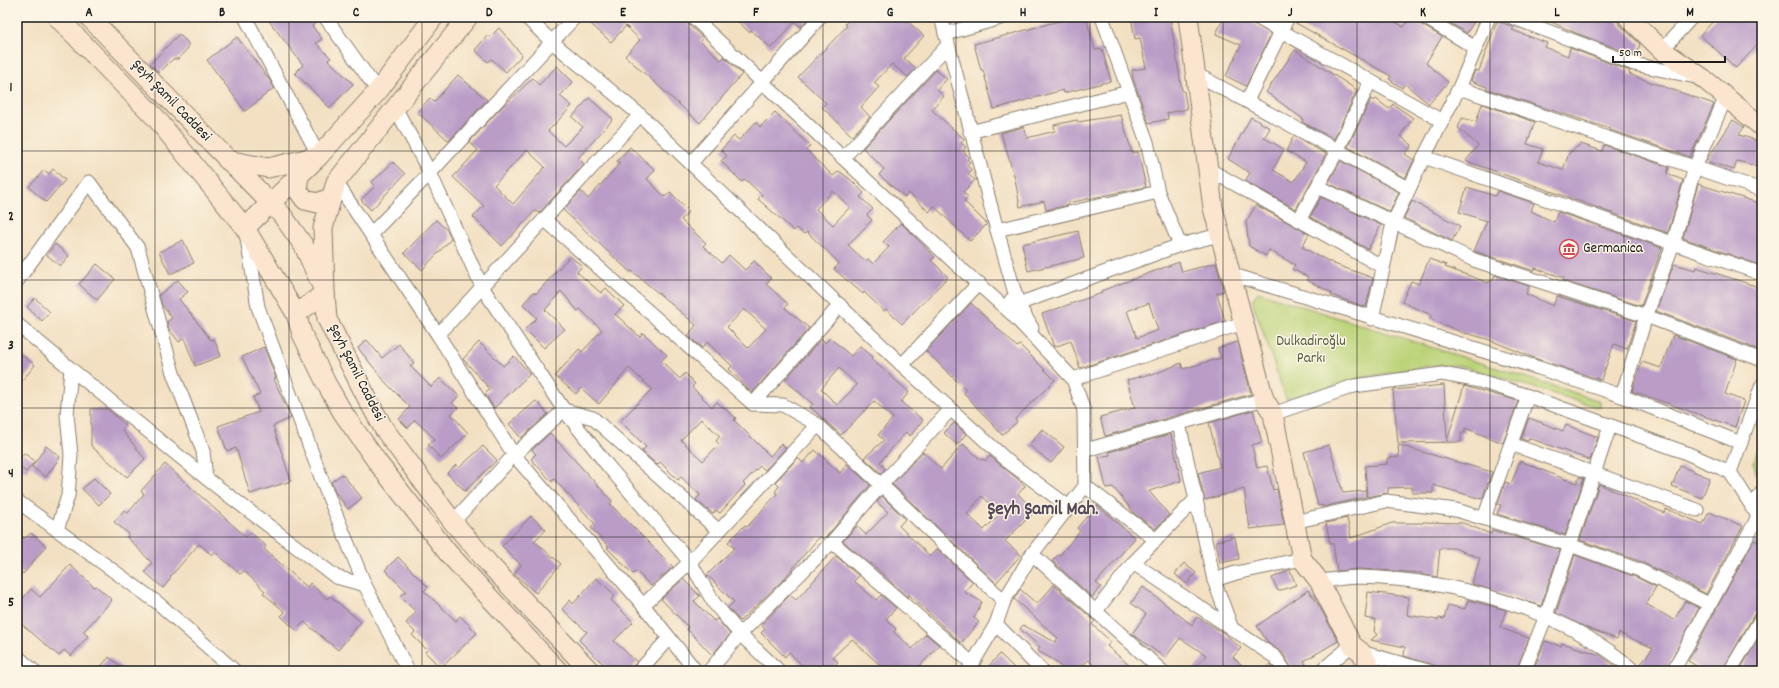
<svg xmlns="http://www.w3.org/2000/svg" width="1779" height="688" font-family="Dekko,sans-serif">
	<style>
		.green { fill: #bbd378; stroke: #6c784a }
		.building { fill: #ba9cc7; fill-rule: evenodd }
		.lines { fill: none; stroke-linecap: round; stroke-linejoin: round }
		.street-casing { stroke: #887e6f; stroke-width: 15 }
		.secondary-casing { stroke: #887e6f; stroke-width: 21 }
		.street { stroke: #fff; stroke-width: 13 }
		.secondary { stroke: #fce5cf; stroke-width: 19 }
		.grid { fill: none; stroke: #1c1c1c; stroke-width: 1; stroke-opacity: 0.55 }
		.labels { text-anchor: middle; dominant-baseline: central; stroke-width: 3; stroke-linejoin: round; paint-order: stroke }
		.street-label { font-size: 15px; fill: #1c1c1c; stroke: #fcf5e5 }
		.poi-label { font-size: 15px; fill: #1c1c1c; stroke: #fcf5e5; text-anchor: start }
		.park-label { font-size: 15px; fill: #545c3c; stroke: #fcf5e5 }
		.district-label { font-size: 19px; font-weight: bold; fill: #534958; stroke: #fcf5e5 }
		.neatline { fill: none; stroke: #1c1c1c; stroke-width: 1.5 }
		.grid-label { font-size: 13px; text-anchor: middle; font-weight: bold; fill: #1c1c1c }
	</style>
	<rect width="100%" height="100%" fill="#fcf5e5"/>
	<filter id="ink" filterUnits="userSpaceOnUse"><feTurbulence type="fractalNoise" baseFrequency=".025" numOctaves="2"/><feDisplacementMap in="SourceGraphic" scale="8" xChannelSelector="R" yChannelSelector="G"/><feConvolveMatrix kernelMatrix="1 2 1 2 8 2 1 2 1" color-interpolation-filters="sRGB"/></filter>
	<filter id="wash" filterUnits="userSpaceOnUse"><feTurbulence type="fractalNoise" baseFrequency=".012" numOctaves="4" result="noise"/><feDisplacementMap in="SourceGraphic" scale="16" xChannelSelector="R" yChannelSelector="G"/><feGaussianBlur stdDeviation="0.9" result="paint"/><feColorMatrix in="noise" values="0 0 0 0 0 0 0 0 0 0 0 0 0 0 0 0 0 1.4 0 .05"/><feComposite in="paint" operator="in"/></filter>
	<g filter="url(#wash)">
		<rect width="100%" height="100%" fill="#f3e0c2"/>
		<g class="green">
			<polygon points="1258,292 1600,401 1600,408 1462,366 1437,365 1371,376 1286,399 1252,300"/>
			<polygon points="1762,432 1762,466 1756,474 1754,463"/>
		</g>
		<g id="blocks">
			<g class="building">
				<polygon points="266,17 317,17 318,21 312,26 322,39 316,43 331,58 328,60 353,84 330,108 295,73 303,65"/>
				<polygon points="583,17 680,17 703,38 700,41 721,60 724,57 742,74 700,123 625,56 640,40 626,26 611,42"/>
				<polygon points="733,17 809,17 801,27 795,22 771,48 751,30 749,32"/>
				<polygon points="852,17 903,17 924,36 904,58 916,68 908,77 892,64 874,83 879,87 861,107 870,117 852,136 822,107 826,103 798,77 847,26 845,24"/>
				<polygon points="1074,17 1086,17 1095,50 1102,49 1111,81 1064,93 1063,90 994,109 983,70 981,70 974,44"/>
				<polygon points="1131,17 1170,17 1182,91 1184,91 1187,109 1167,113 1168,119 1149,123 1133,79 1132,70 1146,68 1140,38 1135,39"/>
				<polygon points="1224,17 1243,17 1271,34 1246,86 1226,76 1241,45 1216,34"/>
				<polygon points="1296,17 1387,17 1404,27 1410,17 1416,17 1420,24 1442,37 1426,63 1448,82 1429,104 1405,84 1402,88 1389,79 1391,76 1294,22"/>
				<polygon points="1440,17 1477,17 1467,33"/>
				<polygon points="1540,17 1615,17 1620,25 1640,44 1636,56 1576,33"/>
				<polygon points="1717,17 1762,17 1762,40 1736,68 1700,35"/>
				<polygon points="1497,21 1514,27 1512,30 1547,43 1545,47 1568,56 1570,48 1630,71 1629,74 1650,82 1714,104 1690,157 1610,130 1610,129 1487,89 1487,87 1471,81 1475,70 1479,71"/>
				<polygon points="499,28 522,55 506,72 492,59 488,62 475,50 488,35 490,37"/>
				<polygon points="179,34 188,43 188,48 178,59 173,59 159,73 150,64"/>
				<polygon points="237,37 269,79 274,88 245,111 207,60"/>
				<polygon points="1295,50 1357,90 1334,139 1302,122 1303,119 1266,92"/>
				<path d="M557,66L573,82L560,96L572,106L548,131L564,146L583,127L572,117L589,98L613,119L578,158L584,164L539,213L535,211L502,246L473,217L484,206L453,177L478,150L469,142L498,111L533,78L539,85ZM527,150L545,167L513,204L494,185Z"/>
				<polygon points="936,70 947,79 937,90 944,96 932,110 964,139 961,143 966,147 963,151 969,157 967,159 970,162 966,165 972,170 968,174 975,180 963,192 968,197 964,201 987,224 970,241 934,206 929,212 909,193 905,197 879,175 884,169 863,148"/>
				<polygon points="458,75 487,100 449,141 417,112 430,98 434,102"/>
				<polygon points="1371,99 1374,101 1376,99 1389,109 1393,104 1413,118 1400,136 1412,145 1405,154 1414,160 1405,178 1348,147"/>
				<polygon points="1482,104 1535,122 1527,144 1543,149 1538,162 1563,170 1569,153 1581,144 1602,151 1604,145 1669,167 1667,174 1683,180 1668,233 1466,161 1478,145 1458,128 1462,118 1476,122"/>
				<path d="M775,112L810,146L806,150L833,176L839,171L850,179L864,193L860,197L873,209L867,215L872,220L848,245L865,261L868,259L873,264L889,247L883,242L901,223L935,257L931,260L948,277L902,324L886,309L884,311L864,292L863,294L834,269L839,264L837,261L807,232L804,234L797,228L794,231L758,199L762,195L745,179L742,182L721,161L727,156L721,150L734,136L739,140L756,122L760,127ZM833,191L850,207L833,225L816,209Z"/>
				<polygon points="1121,115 1132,153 1138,152 1146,187 1068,203 1069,205 1046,210 1044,201 1020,207 1015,179 1001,133 1024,127 1027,138 1055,131 1054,125 1077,120 1078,122"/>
				<polygon points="1251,117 1270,128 1264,138 1284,149 1273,170 1294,182 1306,162 1286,151 1294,136 1326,154 1296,209 1245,181 1250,173 1228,159"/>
				<polygon points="1733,120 1744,127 1739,135 1762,142 1756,166 1737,161 1734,170 1706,161"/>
				<path d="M630,147L655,170L647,179L665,197L670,192L689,211L681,220L706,243L703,246L722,263L729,255L745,270L754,261L771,278L766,284L788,304L785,308L809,328L752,393L729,369L732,366L707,342L702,348L688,336L696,325L632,271L630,272L563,210L581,191L588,199L620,163L617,161ZM744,309L766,329L748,348L727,327Z"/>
				<polygon points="1341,161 1399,192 1390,212 1328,183"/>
				<polygon points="393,162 405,174 371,210 361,200 375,186 371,183"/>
				<polygon points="53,169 65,180 46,202 29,187 44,170 49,174"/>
				<polygon points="1698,184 1762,204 1762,266 1683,238"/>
				<polygon points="1467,187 1495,196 1497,191 1534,203 1531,211 1554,222 1558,212 1662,248 1641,306 1563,281 1564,278 1535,268 1534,271 1474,251 1487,221 1459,212"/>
				<polygon points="1321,197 1381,225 1368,249 1310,217"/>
				<polygon points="1412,201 1460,226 1452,241 1404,218"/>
				<polygon points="1256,205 1309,234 1302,247 1334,264 1373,278 1366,307 1331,295 1332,293 1307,280 1308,277 1292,269 1295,265 1269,250 1266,256 1249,246 1246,222"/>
				<polygon points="436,220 447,230 451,239 422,270 404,253"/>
				<polygon points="1078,231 1084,258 1028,271 1022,244"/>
				<polygon points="183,240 194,263 170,274 159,252"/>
				<polygon points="55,244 69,256 60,266 47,255"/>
				<path d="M570,256L582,266L577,272L601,293L606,288L624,306L615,314L640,337L643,333L667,355L661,361L680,379L685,373L695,384L692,387L712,407L717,402L736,418L734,420L770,456L781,444L786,448L765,470L760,466L743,483L745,485L720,513L716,510L713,514L696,500L700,495L681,477L678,480L660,462L657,465L642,451L646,447L620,421L652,389L629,368L599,404L581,388L576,394L555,376L579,349L582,352L602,330L580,309L578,311L561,291L545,310L565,329L544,348L525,329L537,318L523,304L534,292L536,294ZM701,419L720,436L716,441L719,444L703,461L681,440Z"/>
				<polygon points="1429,259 1446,265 1445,267 1489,283 1489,281 1492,282 1495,275 1529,286 1526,294 1553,306 1557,296 1636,321 1627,349 1614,344 1601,380 1537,359 1487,339 1466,333 1466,334 1430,319 1431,315 1402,302 1411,281 1419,284"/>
				<path d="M1179,262L1182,272L1216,263L1224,291L1217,293L1225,321L1080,368L1071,341L1054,347L1042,314L1102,293L1101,291ZM1149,303L1158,330L1137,338L1127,311Z"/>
				<polygon points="97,264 115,279 97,300 79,284"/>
				<polygon points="1674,264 1695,270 1696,267 1762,288 1762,351 1656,311"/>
				<polygon points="178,280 188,292 179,299 211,340 214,339 221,356 195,366 184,338 179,342 169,329 167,322 172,318 162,305 159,295"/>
				<polygon points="35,298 50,312 42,321 27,307"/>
				<polygon points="971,303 1017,347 1020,345 1055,380 1015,419 1017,422 1002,435 964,393 966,390 926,351"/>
				<polygon points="1673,335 1737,359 1725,394 1744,401 1735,427 1632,391 1642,362 1661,368"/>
				<path d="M830,338L851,356L860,346L873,357L871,359L909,392L901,402L923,420L910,436L906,432L880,462L885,469L881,473L864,458L884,440L878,435L893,418L874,401L841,435L810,407L813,404L785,380L821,339L825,343ZM839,368L857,385L837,405L821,389Z"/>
				<polygon points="367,340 382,358 399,344 414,363 410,366 431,387 440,378 459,396 452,403 458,408 451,414 468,433 441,459 428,445 435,439 415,420 408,428 399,419 410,407 387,384 358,348"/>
				<polygon points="479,342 503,366 514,356 530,374 494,408 485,394 490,389 463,359"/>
				<polygon points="1238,342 1251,394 1105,436 1100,417 1135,408 1127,380 1150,374 1150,376 1181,363 1183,369 1221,358 1218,348"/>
				<polygon points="264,347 276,378 274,379 291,418 273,426 291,481 250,494 236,448 227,451 218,426 259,412 253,397 260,394 242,357"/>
				<polygon points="17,351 35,365 17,387"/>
				<polygon points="1444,385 1447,441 1464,386 1518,401 1503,443 1465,428 1465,433 1461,433 1461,442 1398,443 1393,390"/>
				<polygon points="536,401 548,414 521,438 509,424"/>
				<polygon points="91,409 107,409 126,425 122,430 145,459 127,477 91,446"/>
				<polygon points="1253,410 1262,442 1252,445 1257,468 1267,466 1273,490 1277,489 1284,525 1250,529 1244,489 1205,500 1198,473 1220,467 1209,423"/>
				<polygon points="1529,418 1563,431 1566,425 1598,437 1590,460 1529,438 1528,441 1521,439"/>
				<polygon points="954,423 966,434 957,445 944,433"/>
				<polygon points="1042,429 1064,447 1051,463 1029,445"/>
				<polygon points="550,433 612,501 610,504 673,567 651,586 636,571 633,574 607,548 609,547 591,528 595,524 554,479 552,482 531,459 536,454 532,450"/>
				<polygon points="1171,434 1181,481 1149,491 1169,515 1155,529 1135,514 1113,487 1106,488 1099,457 1110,455 1109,452"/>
				<path d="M963,444L981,460L983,459L986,461L990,456L1020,481L1025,486L1018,494L1035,511L1005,541L1021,555L996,583L892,484L923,452L941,469ZM982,496L1000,514L984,530L967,514Z"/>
				<polygon points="1329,445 1343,493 1366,491 1366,497 1322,507 1322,505 1318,506 1304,452"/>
				<polygon points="1398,445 1492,472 1482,499 1433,485 1433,493 1412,493 1412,487 1388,488 1388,493 1367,497 1365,466 1387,464 1387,458 1399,457"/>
				<polygon points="46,446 60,457 46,477 32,467"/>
				<polygon points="483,446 497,460 465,491 447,473 456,465 459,468"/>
				<polygon points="815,450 840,473 847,464 870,485 826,537 823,539 820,536 783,580 740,621 728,608 734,602 707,575 734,548 728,542 745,525 747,527 777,494 775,492 779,486 775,482 798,458 803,463"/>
				<polygon points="24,453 35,461 26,472 17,465 17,462"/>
				<polygon points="1520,461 1567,480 1567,479 1577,483 1579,477 1584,478 1565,535 1497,514 1501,505 1498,504 1505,482 1511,484"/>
				<polygon points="165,464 246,537 250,532 266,546 264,549 307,587 310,583 327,599 330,596 361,622 338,650 304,622 296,630 281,616 285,612 263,593 265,591 244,571 240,574 215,552 212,555 199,544 170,577 171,578 163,588 145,572 152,563 127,537 129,534 114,522 124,510 128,513 144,494 141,491"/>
				<polygon points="1680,466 1710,478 1702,498 1672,486"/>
				<polygon points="342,474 362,498 348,509 336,493 331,482"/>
				<polygon points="94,478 110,494 99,505 82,489"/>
				<polygon points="1599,484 1664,513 1666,509 1703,524 1709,512 1743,526 1706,594 1665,572 1664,573 1642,562 1580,540"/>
				<polygon points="882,496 905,519 899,526 930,556 937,549 973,582 964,592 982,602 974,618 979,622 961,643 909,595 907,597 892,583 871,563 870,564 843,541 857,526 866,535 888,512 877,502"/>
				<polygon points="1097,505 1135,538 1096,583 1101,587 1092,597 1052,561 1059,554 1060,555 1080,531 1077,528"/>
				<polygon points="531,516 546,530 534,541 561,564 536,593 514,574 521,565 502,546"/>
				<polygon points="1347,518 1351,538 1392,523 1423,523 1423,522 1463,523 1491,534 1492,530 1560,550 1541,606 1472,584 1480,558 1454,548 1440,548 1437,577 1422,575 1422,573 1394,571 1359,569 1337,571 1333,543 1330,543 1326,523"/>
				<polygon points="17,532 24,539 31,533 46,546 23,574 17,568"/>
				<polygon points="1235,537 1239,559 1220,563 1216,541"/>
				<polygon points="1754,540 1762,545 1762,609 1755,613 1722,671 1705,671 1688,661"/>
				<polygon points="1575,555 1636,577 1656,587 1646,604 1674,620 1685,601 1699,608 1665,671 1648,671 1640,665 1653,648 1619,633 1617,639 1587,628 1556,613"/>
				<polygon points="836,556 859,576 854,581 876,600 881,595 896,608 886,619 896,629 894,632 912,649 926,634 939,645 915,671 886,671 852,639 833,657 838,662 829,671 808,671 789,652 785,657 761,633 765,629 761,625 790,595 796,600"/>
				<polygon points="398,557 428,587 424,591 456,621 460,616 477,633 441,668 425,652 427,650 412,635 415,632 406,623 416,612 400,596 406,591 385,570"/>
				<polygon points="1184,563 1196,573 1187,584 1175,574"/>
				<polygon points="70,565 94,587 96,586 112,600 83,632 88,636 71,656 64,650 59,656 17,620 17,605 31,589 40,597"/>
				<polygon points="1290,570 1296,585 1278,591 1272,578"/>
				<polygon points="596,578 615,595 611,600 633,622 614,641 637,662 629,671 611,671 599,660 579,640 587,632 562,609 570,600 573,604"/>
				<polygon points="683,579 700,596 694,601 714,621 717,619 730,634 712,655 687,629 688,627 661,599"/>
				<polygon points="1054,585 1095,621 1092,624 1111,642 1107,646 1136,671 1101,671 1088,660 1078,671 1065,671 1054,660 1038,651 1040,647 1020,629 1023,625 1055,642 1058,638 1014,599 1020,589 1037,604"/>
				<polygon points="1143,587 1192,625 1197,617 1224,633 1241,648 1233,657 1248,671 1193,671 1206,655 1180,638 1165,658 1138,638 1132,634 1146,614 1131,603"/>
				<polygon points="1308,590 1317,602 1338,641 1304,661 1309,671 1293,671 1282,652 1269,644 1257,626"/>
				<polygon points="1368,592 1409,597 1407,615 1438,620 1439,618 1444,619 1448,605 1465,609 1468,600 1506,610 1500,628 1529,638 1516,671 1452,671 1404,656 1405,647 1371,640 1377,635 1374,631 1376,620 1365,618"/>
				<polygon points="1762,633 1762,671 1739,671"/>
				<polygon points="1545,641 1561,646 1562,643 1600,655 1621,671 1533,671"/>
				<polygon points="1000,654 1017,671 984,671"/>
				<polygon points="109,657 126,671 97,671"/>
				<polygon points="1270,664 1275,671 1263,671"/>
			</g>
		</g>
	</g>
	<g filter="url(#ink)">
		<use href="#blocks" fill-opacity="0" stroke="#887e6f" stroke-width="1"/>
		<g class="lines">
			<defs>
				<g id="street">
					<polyline points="245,17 319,156"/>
					<polyline points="325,17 378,91"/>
					<polyline points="526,17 552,42 640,115 902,365 1010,463 1069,507"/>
					<polyline points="693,17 957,265 1013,315 1073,379 1084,411 1085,486 1032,554 1004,601 996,624 968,671"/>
					<polyline points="941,17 997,230 1018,304 1032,328"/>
					<polyline points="1102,17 1147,142 1158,192 1180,245"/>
					<polyline points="1256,17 1442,121"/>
					<polyline points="1424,17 1474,47"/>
					<polyline points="1489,17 1459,88 1424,157 1762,274"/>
					<polyline points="1511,17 1634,64 1696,77"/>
					<polyline points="945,34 1004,17"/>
					<polyline points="1662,50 1692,17"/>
					<polyline points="1196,74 1409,189 1424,157"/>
					<polyline points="1459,88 1762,190"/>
					<polyline points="1247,101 1288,17"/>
					<polyline points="396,109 430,173 482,287 564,410 608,466 690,562 714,603 740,634 779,671"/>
					<polyline points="970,132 1129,92"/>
					<polyline points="843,158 948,45"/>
					<polyline points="691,163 820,17"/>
					<polyline points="1208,169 1383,267"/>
					<polyline points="336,182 438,335 514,455 643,605 696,671"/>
					<polyline points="1318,187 1474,260 1646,316 1762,360"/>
					<polyline points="544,219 753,404 783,405 818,425 1004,601"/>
					<polyline points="1299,220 1337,151 1370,82"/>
					<polyline points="997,230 1158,192"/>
					<polyline points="371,234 430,173 575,17"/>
					<polyline points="247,238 258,307 325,488 365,585"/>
					<polyline points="1230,274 1539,368 1622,396 1741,443"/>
					<polyline points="17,281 89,182 138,248 173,373 203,451 206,478"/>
					<polyline points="1011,300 1018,304 1180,245 1219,235"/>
					<polyline points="1372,319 1393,223 1409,189"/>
					<polyline points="17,324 71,369"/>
					<polyline points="438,335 640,115"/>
					<polyline points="902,365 979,283"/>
					<polyline points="1073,379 1243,323"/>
					<polyline points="1762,385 1730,472 1762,522"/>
					<polyline points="1622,396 1646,316 1673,244 1695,167 1726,97"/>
					<polyline points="753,404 840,305"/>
					<polyline points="1273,414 1354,386 1442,374 1480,381 1528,396 1684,452 1730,472"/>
					<polyline points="1179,424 1214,580 1232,629"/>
					<polyline points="1511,444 1697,510"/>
					<polyline points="1086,450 1264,399"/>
					<polyline points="1085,486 1156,540"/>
					<polyline points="17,501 158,603 235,671"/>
					<polyline points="1752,508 1762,492"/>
					<polyline points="1484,518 1528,396"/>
					<polyline points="453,522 514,455 564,410 593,418 719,531"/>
					<polyline points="1294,522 1386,501 1456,510 1570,545 1639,570 1709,604"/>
					<polyline points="57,530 68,496 71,455 67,415 71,369 211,482 336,577 365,585 408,671"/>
					<polyline points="832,542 973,664"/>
					<polyline points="1032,554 1162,671"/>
					<polyline points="1133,563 1275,657 1285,671"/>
					<polyline points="1214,580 1236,573 1302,559"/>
					<path d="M1319,581C1332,580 1346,577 1359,577C1449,579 1566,609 1634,671"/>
					<polyline points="643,605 690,562 818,425"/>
					<polyline points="1096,611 1133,563 1197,498"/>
					<polyline points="996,624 1042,671"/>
					<polyline points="1361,652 1428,671"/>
					<polyline points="17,656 34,671"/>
					<polyline points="639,671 669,638"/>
					<polyline points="709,671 740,634 832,542 882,484 951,409"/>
					<polyline points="1321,671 1352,645"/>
					<polyline points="1524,671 1546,616 1610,426"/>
					<polyline points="1673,671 1758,517"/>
					<polyline points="1730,671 1762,617"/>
				</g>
				<g id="secondary">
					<polyline points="57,17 156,118 245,228 296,314 302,334 326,383 343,413 378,463 448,553 558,671"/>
					<polyline points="89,17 282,215 304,246 325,293 327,319 369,402 384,429 453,522 489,564 590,671"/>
					<polyline points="1188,17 1213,208 1264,399 1273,414 1302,559 1319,581 1352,645 1361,652 1372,671"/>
					<polyline points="1628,17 1662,50 1704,79 1762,127"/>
					<polyline points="227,160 268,168 319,156"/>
					<polyline points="299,176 297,189 305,200 318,203 332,197"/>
					<polyline points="245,228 319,156 378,91 434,17"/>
					<polyline points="296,314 325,293 323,228 336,182 468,17"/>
				</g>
			</defs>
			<use href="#street" class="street-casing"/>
			<use href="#secondary" class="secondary-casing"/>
			<use href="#street" class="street"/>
			<use href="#secondary" class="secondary"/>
		</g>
	</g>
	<path class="grid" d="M155,17V671M289,17V671M422,17V671M556,17V671M689,17V671M823,17V671M956,17V671M1090,17V671M1223,17V671M1357,17V671M1490,17V671M1624,17V671M17,151H1762M17,280H1762M17,408H1762M17,537H1762"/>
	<defs>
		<symbol id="museum-ring" viewBox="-11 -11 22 22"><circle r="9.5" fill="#fcf5e5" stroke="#d1495b" stroke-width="1.5"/><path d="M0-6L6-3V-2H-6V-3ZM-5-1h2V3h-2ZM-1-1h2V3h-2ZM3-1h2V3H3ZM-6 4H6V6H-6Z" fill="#d1495b"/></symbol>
	</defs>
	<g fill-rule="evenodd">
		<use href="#museum-ring" x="1558" y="238" width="22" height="22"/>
	</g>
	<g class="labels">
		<g class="street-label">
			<text transform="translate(171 101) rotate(46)">Şeyh Şamil Caddesi</text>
			<text transform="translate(356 373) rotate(63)">Şeyh Şamil Caddesi</text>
		</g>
		<g class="poi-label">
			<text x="1583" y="249">Germanica</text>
		</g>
		<g class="park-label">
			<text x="1311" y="342">Dulkadiroğlu<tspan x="1311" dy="17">Parkı</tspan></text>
		</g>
		<g class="district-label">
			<text x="1043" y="510">Şeyh Şamil Mah.</text>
		</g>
	</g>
	<rect width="1779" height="688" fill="none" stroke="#fcf5e5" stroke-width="44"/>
	<path d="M1613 56v6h112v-6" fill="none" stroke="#1c1c1c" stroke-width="2"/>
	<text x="1619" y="56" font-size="12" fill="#1c1c1c" stroke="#fcf5e5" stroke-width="3" paint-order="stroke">50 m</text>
	<rect x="22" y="22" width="1735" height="644" class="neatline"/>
	<g class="grid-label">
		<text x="89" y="16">A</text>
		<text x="222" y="16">B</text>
		<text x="356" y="16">C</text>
		<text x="489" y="16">D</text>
		<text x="623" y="16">E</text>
		<text x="756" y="16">F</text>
		<text x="890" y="16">G</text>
		<text x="1023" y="16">H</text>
		<text x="1156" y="16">I</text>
		<text x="1290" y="16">J</text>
		<text x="1423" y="16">K</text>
		<text x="1557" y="16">L</text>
		<text x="1690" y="16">M</text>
		<text x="11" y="91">1</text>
		<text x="11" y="220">2</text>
		<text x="11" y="349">3</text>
		<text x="11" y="477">4</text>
		<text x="11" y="606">5</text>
	</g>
</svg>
